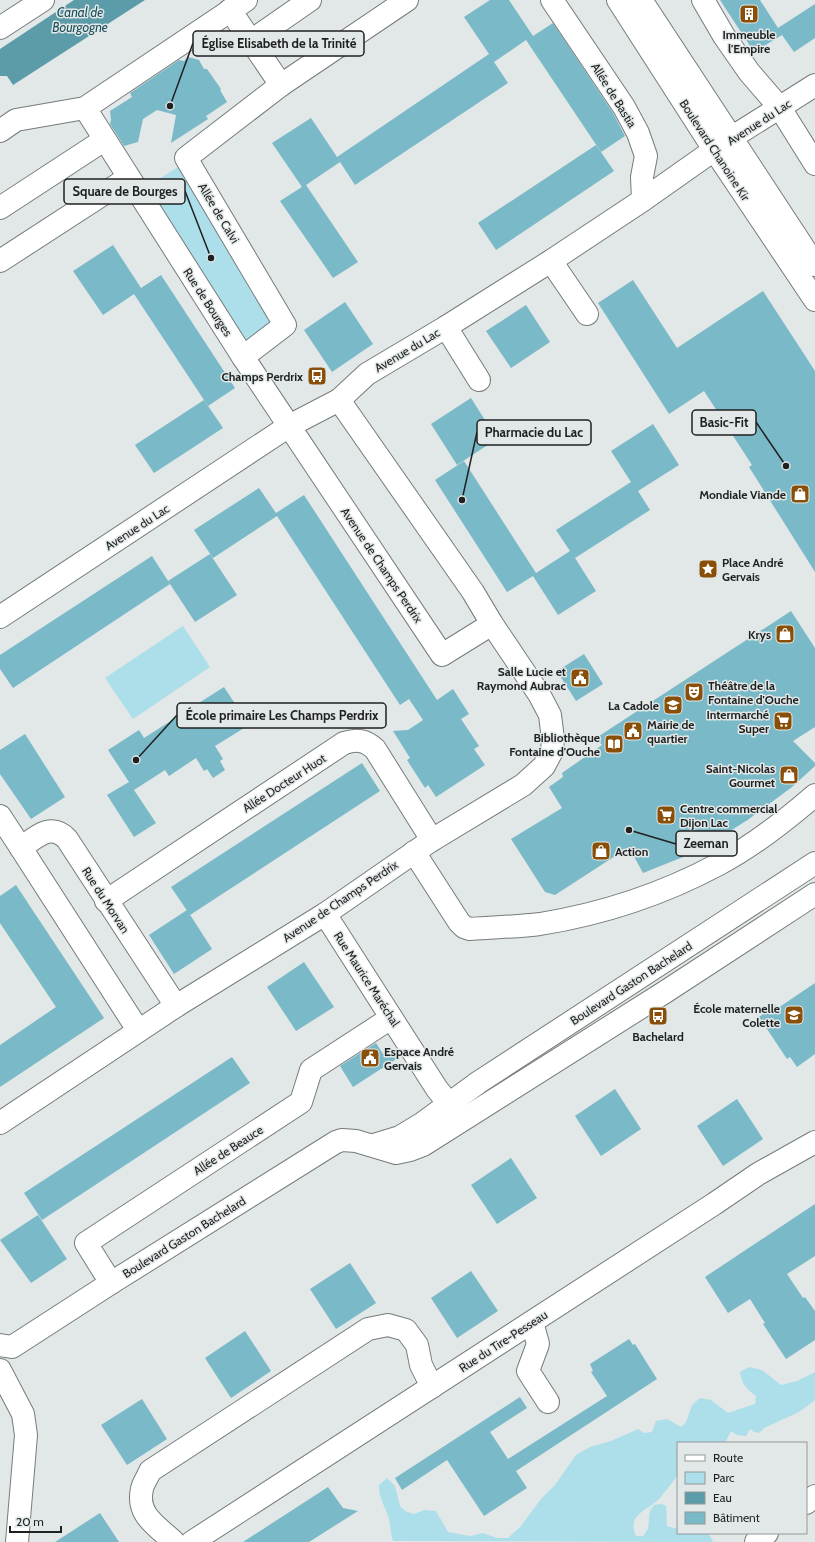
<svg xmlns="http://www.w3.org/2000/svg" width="815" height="1542" font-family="Cabin,sans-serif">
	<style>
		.green { fill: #addfea }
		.water { fill: #5c9ba8 }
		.building { fill: #7ab9c7 }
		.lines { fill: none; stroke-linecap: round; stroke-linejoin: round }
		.minor-casing { stroke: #767b7c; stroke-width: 24 }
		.major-casing { stroke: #767b7c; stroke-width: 24 }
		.minor { stroke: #fff; stroke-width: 22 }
		.major { stroke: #fff; stroke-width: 22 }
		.labels { text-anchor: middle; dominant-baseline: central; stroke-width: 3; stroke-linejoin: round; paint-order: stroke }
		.poi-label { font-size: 12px; font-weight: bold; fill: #1f2121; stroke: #e2e7e8; text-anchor: end }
		.street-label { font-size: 12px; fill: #1f2121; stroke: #e2e7e8 }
		.water-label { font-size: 13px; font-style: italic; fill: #184f59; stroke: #e2e7e8 }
		.leader { fill: none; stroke: #1f2121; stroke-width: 1.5 }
		.callout-dot { fill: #1f2121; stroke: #e2e7e8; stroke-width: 1.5 }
		.callout { fill: #e2e7e8; stroke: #1f2121; stroke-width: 1.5 }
		.callout-label { font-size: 13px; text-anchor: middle; font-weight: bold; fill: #1f2121 }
	</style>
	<rect width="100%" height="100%" fill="#e2e7e8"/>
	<g class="green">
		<polygon points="184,163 278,324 244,353 139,192"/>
		<polygon points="183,626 210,667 133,719 105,678"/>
		<path d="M749,1367L762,1370L781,1385L797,1381L815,1372V1400L799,1412L764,1428L759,1433L754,1432L750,1429L746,1436L737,1435L731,1431L725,1443H678C678,1449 680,1470 678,1474C677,1477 662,1496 659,1499C648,1510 626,1515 636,1536H643C654,1525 644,1517 654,1505L662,1504L666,1506L667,1526L678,1529V1533H708L713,1541L712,1542L393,1541C390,1533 391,1527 389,1519C385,1506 379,1499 379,1485L387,1478L395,1486L400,1506L405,1511L414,1514L425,1510L436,1511L448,1532L470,1536L483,1533L497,1538H508L520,1527L541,1499L555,1485L576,1455L590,1447L611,1441L638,1429L644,1433L652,1432L656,1421L667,1419L681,1427L686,1422L692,1405L700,1398L711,1400L728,1413L755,1404L756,1396C746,1388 742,1385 740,1372Z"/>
	</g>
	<polygon class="water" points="74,0 145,0 13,85 7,76 0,76 0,49"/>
	<g class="building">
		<polygon points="490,0 509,0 533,36 553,23 613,113 625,136 601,152 526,40 494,62 508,83 355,185 340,162 306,185 358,262 333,278 280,201 302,187 272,143 311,118 337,157 489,54 464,17"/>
		<polygon points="720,0 760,0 778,28 815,4 815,38 794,52 782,35 754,52"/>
		<polygon points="188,57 199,60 204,69 207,69 221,89 220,90 227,102 206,116 208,119 171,143 176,115 157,110 143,119 138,142 124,146 110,124 111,120 110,111 132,97 130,93 179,60 184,61"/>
		<polygon points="596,145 614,171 496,250 478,223"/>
		<polygon points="113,245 141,288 161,275 235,388 208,406 134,294 103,315 73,271"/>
		<polygon points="633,280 677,348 763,291 815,371 815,572 749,467 752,465 704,391 669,414 598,303"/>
		<polygon points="345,302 373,344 332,372 304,330"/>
		<polygon points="526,305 550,342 511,368 486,331"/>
		<polygon points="471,398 497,439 457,465 431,424"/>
		<polygon points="204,400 223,428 154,473 135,445"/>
		<polygon points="653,424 679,465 638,491 650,510 575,558 596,591 558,615 533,576 507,592 435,480 464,461 536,573 570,551 556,530 631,482 611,451"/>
		<polygon points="259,488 276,513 304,495 437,700 453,689 469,714 461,719 479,746 474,749 485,765 436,797 428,785 425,788 407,760 410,758 393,731 408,730 423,720 409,699 400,705 277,516 213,558 194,530"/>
		<polygon points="210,554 237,595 195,622 168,581"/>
		<polygon points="152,556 170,584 13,688 0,669 0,655"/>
		<polygon points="791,611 815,648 815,727 793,741 815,763 815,766 792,787 749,819 724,835 683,857 643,873 629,847 555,895 545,892 511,839 562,808 549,787 563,777 562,773 602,745 596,738"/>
		<polygon points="584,654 603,684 576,701 557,671"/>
		<polygon points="224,687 249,725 215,746 223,759 220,761 225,770 213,778 207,769 204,771 196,758 169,776 165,770 134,790 156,823 134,837 107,795 129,782 108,750 139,730 144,738"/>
		<polygon points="25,734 65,797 31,819 0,774 0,750"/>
		<polygon points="362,763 380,791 190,915 171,887"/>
		<polygon points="16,885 104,1018 0,1087 0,1045 56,1007 0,923 0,896"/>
		<polygon points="187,910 212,949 174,974 149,935"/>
		<polygon points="304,962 334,1007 296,1031 267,987"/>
		<polygon points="815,983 815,1054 797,1067 790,1057 787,1059 759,1017 776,1005 778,1008"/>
		<polygon points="376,1043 383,1054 399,1053 401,1056 353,1087 340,1066"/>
		<polygon points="232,1057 250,1083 42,1220 24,1193"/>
		<polygon points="615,1089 641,1129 601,1156 575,1116"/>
		<polygon points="737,1099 763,1139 723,1166 697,1126"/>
		<polygon points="511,1158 537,1198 497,1224 471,1185"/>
		<polygon points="815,1204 815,1256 787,1274 803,1298 805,1297 815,1311 815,1340 786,1359 763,1324 765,1323 750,1299 728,1313 705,1277"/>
		<polygon points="38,1215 67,1259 31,1283 0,1240"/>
		<polygon points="350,1263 376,1303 336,1329 310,1289"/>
		<polygon points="471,1271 498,1311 457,1338 431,1298"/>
		<polygon points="245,1331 271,1371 231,1398 205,1358"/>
		<polygon points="629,1339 633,1345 635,1344 657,1379 516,1471 527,1488 484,1516 447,1460 402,1490 395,1478 520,1397 527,1408 490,1432 508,1459 607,1396 591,1372 593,1371 590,1364"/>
		<polygon points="142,1399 167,1439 127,1465 101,1425"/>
		<polygon points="328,1487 343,1508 358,1511 309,1542 243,1542"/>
		<polygon points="100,1513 119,1542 55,1542"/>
	</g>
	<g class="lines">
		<defs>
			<g id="minor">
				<polyline points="552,0 624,107 638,133 646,156 642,177 643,200"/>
				<polyline points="703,0 724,36 749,72 780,108 815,164"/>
				<polyline points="230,10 281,85"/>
				<polyline points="0,28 43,0"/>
				<polyline points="251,41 310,0"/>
				<polyline points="85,108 243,357 442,655 492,624"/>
				<polyline points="0,131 16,120 85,108 246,0"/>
				<polyline points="0,208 104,140"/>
				<polyline points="0,261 128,178"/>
				<polyline points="551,261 587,314"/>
				<polyline points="446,327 479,380"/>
				<polyline points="243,357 285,325 186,158 281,85 407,0"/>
				<polyline points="0,617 289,426 339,400 367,374 446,327 551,261 643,200 731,138 815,85"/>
				<polyline points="0,816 21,848"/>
				<path d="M414,852L459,922L464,927L470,929C493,927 517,927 540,924C602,914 663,894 719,864C753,846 785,821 815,795"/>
				<path d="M106,901L344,743C357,739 365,740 375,749L432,840"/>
				<polyline points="325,914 437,1089 458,1115"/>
				<path d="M138,1030L21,848C36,837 51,822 67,839L176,1006"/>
				<polyline points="0,1123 176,1006 325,914 432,840 523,785 544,766 552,751 553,739 550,715 539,694 492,624 473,592 339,400"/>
				<polyline points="374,1145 400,1137 423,1123 479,1082 815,863"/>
				<polyline points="111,1283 86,1243 301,1102 311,1070 391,1018"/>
				<polyline points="532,1322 538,1344 528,1371 548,1402"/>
				<polyline points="0,1345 12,1347 111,1283 336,1142 342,1140 356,1141 396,1153 410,1150 423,1145 665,992 815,894"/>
				<polyline points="0,1370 23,1414 26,1435 17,1542"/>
				<polyline points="806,1503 815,1496"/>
				<path d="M174,1542C157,1526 136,1515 142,1489C143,1483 148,1477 150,1471L368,1329L388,1325L406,1330L417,1345L421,1365L432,1387"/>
				<polyline points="192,1542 714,1204 758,1174 815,1142"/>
				<polyline points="756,1542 767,1533"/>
			</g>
			<g id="major">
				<polyline points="618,0 715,151 815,300"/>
				<polyline points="641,0 815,265"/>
			</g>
		</defs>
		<use href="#minor" class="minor-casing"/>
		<use href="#major" class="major-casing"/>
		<use href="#minor" class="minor"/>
		<use href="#major" class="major"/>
	</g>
	<defs>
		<symbol id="building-square" viewBox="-11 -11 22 22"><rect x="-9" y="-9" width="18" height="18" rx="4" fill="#894f08" stroke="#e2e7e8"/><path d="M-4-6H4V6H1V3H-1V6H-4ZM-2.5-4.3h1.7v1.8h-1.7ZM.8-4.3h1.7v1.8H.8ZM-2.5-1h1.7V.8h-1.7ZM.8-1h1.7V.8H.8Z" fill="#fff"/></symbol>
		<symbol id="bus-square" viewBox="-11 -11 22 22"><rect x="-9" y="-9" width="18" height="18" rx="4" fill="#894f08" stroke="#e2e7e8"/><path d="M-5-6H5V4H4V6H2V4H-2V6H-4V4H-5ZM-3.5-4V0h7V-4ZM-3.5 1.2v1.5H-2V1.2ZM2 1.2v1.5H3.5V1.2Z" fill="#fff"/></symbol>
		<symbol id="shop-square" viewBox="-11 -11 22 22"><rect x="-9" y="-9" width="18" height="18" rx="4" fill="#894f08" stroke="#e2e7e8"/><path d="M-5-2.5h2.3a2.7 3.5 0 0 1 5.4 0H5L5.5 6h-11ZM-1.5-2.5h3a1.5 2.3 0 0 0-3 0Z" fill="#fff"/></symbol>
		<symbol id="sight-square" viewBox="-11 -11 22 22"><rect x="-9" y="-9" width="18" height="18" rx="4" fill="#894f08" stroke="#e2e7e8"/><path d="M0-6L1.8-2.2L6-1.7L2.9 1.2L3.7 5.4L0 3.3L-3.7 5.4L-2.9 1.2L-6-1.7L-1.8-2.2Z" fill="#fff"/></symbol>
		<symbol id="civic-square" viewBox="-11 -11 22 22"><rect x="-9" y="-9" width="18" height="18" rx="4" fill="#894f08" stroke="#e2e7e8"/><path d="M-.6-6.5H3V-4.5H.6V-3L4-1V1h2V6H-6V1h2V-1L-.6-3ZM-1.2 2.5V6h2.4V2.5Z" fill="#fff"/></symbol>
		<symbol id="theatre-square" viewBox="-11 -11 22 22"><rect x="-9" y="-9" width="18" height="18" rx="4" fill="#894f08" stroke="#e2e7e8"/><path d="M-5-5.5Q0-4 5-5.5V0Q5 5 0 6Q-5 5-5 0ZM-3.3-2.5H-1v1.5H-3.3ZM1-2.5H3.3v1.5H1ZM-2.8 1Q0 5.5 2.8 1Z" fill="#fff"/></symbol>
		<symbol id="school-square" viewBox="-11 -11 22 22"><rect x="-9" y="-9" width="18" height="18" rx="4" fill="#894f08" stroke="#e2e7e8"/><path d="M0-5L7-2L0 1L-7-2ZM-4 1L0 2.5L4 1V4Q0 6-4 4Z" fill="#fff"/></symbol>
		<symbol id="supermarket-square" viewBox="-11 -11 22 22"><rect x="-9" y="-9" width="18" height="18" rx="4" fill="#894f08" stroke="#e2e7e8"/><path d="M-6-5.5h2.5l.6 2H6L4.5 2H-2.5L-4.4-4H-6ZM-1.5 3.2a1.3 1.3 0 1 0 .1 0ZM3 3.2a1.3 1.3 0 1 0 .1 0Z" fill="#fff"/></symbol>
		<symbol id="library-square" viewBox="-11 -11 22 22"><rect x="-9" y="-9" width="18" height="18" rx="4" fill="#894f08" stroke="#e2e7e8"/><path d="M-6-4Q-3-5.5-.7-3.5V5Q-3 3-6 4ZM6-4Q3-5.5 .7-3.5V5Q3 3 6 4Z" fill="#fff"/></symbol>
	</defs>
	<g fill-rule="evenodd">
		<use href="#building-square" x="738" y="3" width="22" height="22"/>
		<use href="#bus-square" x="306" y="365" width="22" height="22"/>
		<use href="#shop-square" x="789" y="483" width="22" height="22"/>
		<use href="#sight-square" x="697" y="558" width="22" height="22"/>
		<use href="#shop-square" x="774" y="623" width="22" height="22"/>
		<use href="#civic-square" x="569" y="667" width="22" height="22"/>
		<use href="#theatre-square" x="683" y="681" width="22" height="22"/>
		<use href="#school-square" x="662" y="694" width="22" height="22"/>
		<use href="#supermarket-square" x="772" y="710" width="22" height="22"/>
		<use href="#civic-square" x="622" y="720" width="22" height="22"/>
		<use href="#library-square" x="603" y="733" width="22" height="22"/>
		<use href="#shop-square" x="778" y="764" width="22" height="22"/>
		<use href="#supermarket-square" x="655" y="804" width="22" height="22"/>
		<use href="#shop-square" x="590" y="840" width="22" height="22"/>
		<use href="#school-square" x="783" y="1004" width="22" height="22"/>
		<use href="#bus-square" x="647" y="1005" width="22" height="22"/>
		<use href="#civic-square" x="359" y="1047" width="22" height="22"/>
	</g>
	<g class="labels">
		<g class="poi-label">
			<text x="749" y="34" text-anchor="middle">Immeuble<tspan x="749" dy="14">l'Empire</tspan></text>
			<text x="303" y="376">Champs Perdrix</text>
			<text x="786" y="494">Mondiale Viande</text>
			<text x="722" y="562" text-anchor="start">Place André<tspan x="722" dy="14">Gervais</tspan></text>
			<text x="771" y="634">Krys</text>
			<text x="566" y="671">Salle Lucie et<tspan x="566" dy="14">Raymond Aubrac</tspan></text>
			<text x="708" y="685" text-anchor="start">Théâtre de la<tspan x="708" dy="14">Fontaine d'Ouche</tspan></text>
			<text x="659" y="705">La Cadole</text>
			<text x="769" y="714">Intermarché<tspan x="769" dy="14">Super</tspan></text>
			<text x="647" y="724" text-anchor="start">Mairie de<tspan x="647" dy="14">quartier</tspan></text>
			<text x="600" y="737">Bibliothèque<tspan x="600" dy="14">Fontaine d'Ouche</tspan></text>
			<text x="775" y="768">Saint-Nicolas<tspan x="775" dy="14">Gourmet</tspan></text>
			<text x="680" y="808" text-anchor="start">Centre commercial<tspan x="680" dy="14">Dijon Lac</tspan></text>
			<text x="615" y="851" text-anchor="start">Action</text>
			<text x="780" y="1008">École maternelle<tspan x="780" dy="14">Colette</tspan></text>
			<text x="658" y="1036" text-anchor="middle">Bachelard</text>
			<text x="384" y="1051" text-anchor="start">Espace André<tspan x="384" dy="14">Gervais</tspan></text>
		</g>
		<g class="street-label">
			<text transform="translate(614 95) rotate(58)">Allée de Bastia</text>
			<text transform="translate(759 122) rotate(-33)">Avenue du Lac</text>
			<text transform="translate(715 150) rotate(57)">Boulevard Chanoine Kir</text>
			<text transform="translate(219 213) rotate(59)">Allée de Calvi</text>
			<text transform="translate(208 302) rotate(57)">Rue de Bourges</text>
			<text transform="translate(407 350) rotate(-31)">Avenue du Lac</text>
			<text transform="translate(137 527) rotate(-33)">Avenue du Lac</text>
			<text transform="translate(382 565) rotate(56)">Avenue de Champs Perdrix</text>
			<text transform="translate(284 783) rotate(-33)">Allée Docteur Huot</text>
			<text transform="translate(106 900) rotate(57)">Rue du Morvan</text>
			<text transform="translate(340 901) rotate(-34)">Avenue de Champs Perdrix</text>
			<text transform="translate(367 979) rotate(57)">Rue Maurice Maréchal</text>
			<text transform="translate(631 983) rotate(-33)">Boulevard Gaston Bachelard</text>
			<text transform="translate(228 1150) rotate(-33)">Allée de Beauce</text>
			<text transform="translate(184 1237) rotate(-32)">Boulevard Gaston Bachelard</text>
			<text transform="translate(503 1341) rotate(-33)">Rue du Tire-Pesseau</text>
		</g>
		<g class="water-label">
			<text x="80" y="12">Canal de<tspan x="80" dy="15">Bourgogne</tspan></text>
		</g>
	</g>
	<path class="leader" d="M170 106L193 43M211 258L185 191M786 466L756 422M462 500L477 432M136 760L177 715M629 830L676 844"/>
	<g class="callout-dot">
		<circle cx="170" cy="106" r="4"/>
		<circle cx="211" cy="258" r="4"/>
		<circle cx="786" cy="466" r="4"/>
		<circle cx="462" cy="500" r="4"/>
		<circle cx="136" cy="760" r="4"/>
		<circle cx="629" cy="830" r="4"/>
	</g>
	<g class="callout">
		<rect x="193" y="31" width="171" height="25" rx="4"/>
		<rect x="64" y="179" width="121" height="25" rx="4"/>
		<rect x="692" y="410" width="64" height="25" rx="4"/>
		<rect x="477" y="420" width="114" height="25" rx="4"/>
		<rect x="177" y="703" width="209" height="25" rx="4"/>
		<rect x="676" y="831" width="61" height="25" rx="4"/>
	</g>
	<g class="callout-label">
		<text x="279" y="48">Église Elisabeth de la Trinité</text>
		<text x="125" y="196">Square de Bourges</text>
		<text x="724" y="427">Basic-Fit</text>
		<text x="534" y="437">Pharmacie du Lac</text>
		<text x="282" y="720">École primaire Les Champs Perdrix</text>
		<text x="706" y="848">Zeeman</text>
	</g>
	<rect x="677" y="1442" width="130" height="92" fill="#e2e7e8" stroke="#949898"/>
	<rect x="685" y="1455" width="20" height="6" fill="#ffffff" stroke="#949898"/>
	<text x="713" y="1462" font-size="12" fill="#1f2121">Route</text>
	<rect x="685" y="1472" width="20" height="12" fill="#addfea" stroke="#949898"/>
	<text x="713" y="1482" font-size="12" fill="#1f2121">Parc</text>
	<rect x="685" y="1492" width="20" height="12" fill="#5c9ba8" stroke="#949898"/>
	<text x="713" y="1502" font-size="12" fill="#1f2121">Eau</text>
	<rect x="685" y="1512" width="20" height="12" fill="#7ab9c7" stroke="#949898"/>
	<text x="713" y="1522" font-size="12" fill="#1f2121">Bâtiment</text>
	<path d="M10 1526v6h51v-6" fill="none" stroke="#1f2121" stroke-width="2"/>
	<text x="16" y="1526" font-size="12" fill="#1f2121" stroke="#e2e7e8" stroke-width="3" paint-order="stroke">20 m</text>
</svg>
